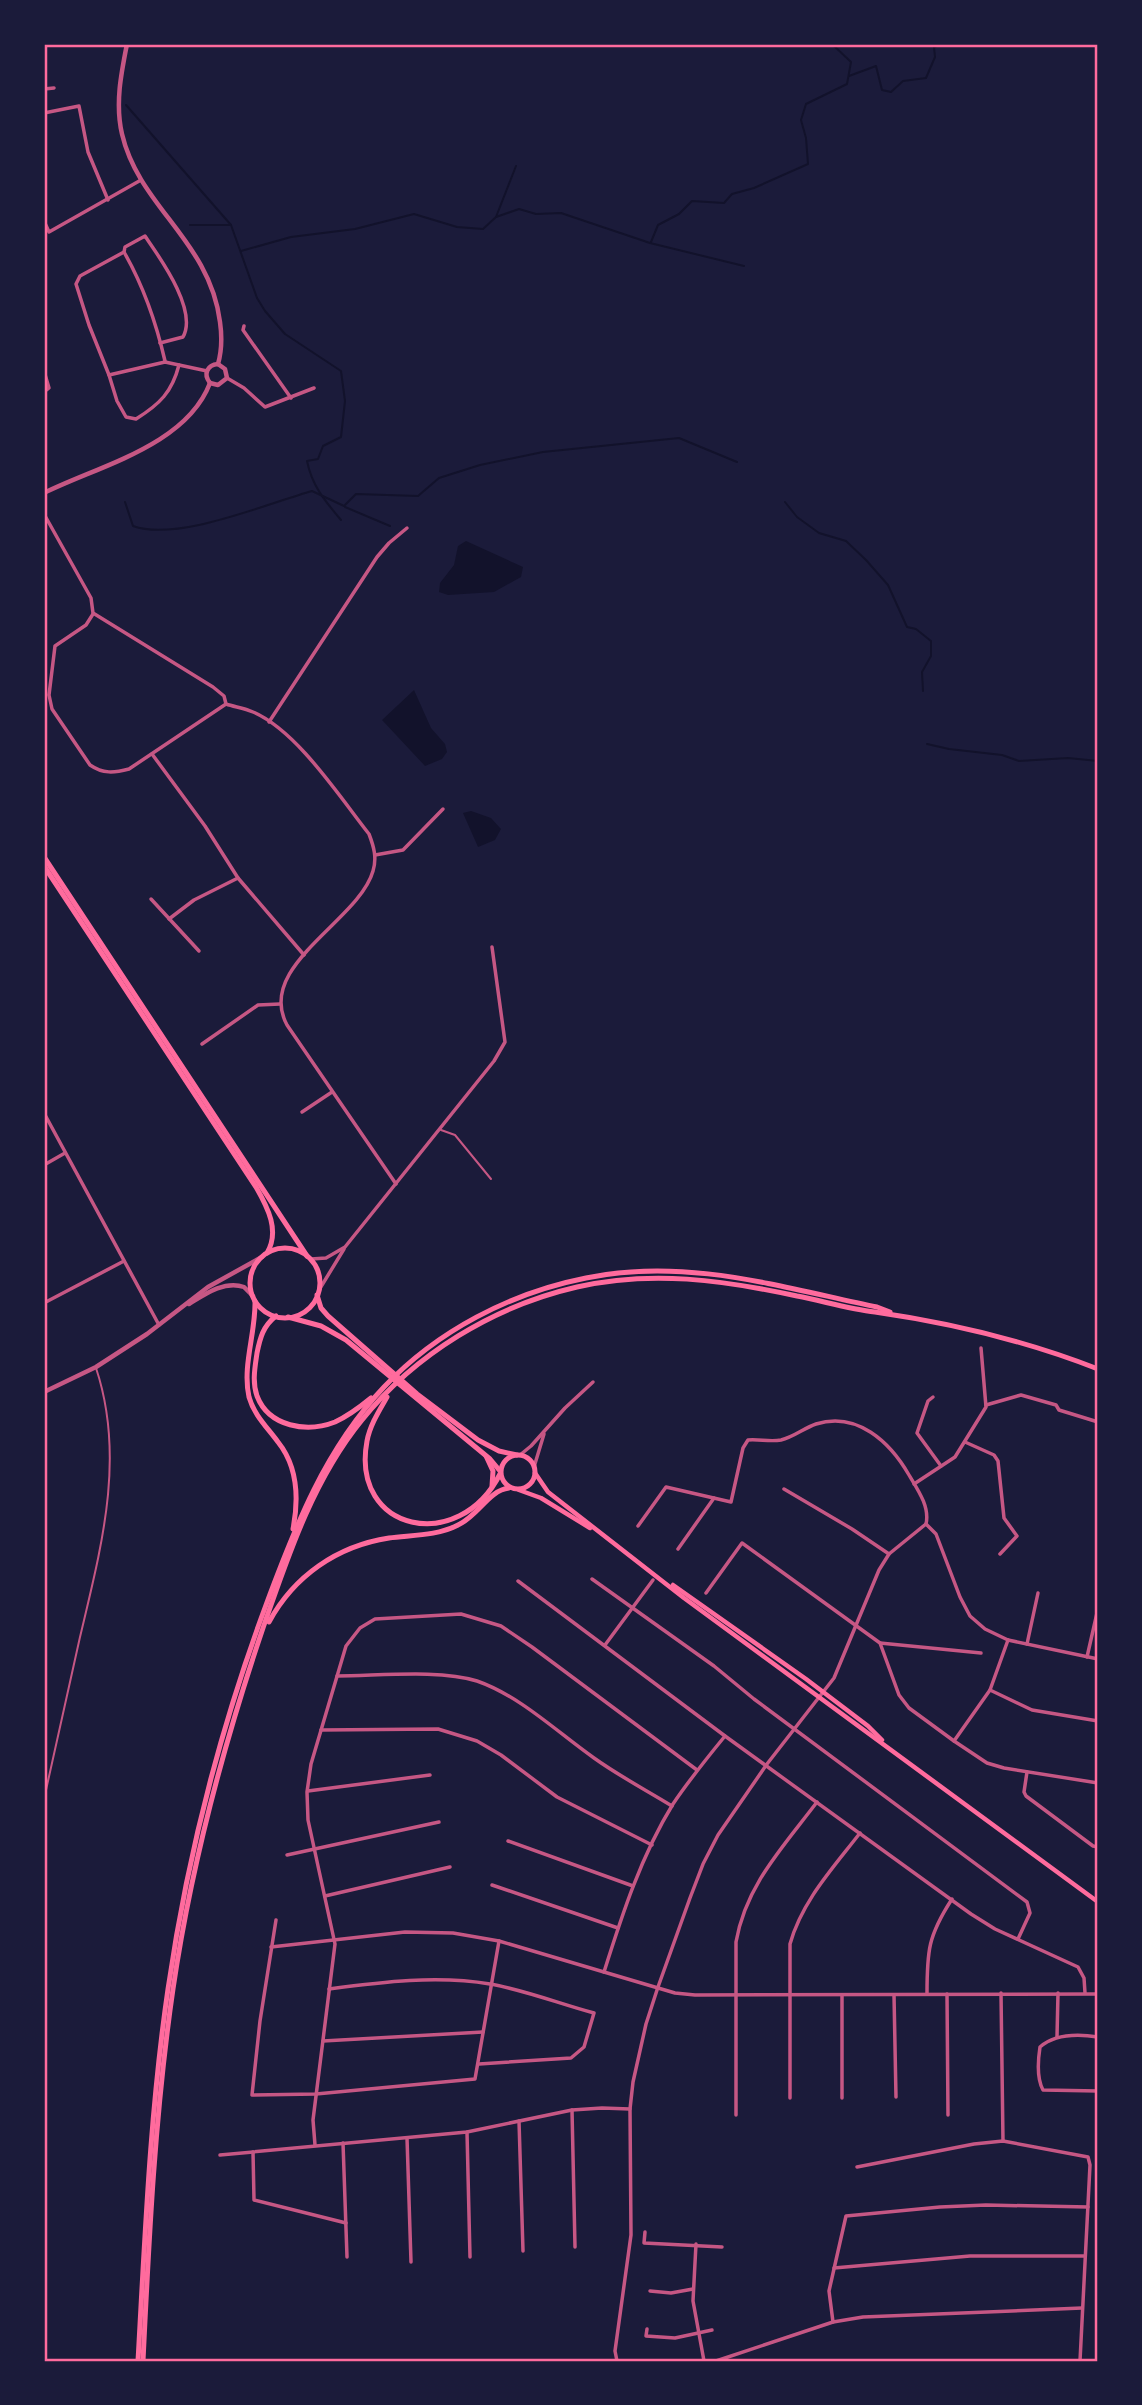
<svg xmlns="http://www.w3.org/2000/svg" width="1142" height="2405" font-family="'Space Grotesk',sans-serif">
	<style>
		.water { fill: #12122b }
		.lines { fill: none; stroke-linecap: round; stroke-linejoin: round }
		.stream { stroke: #12122b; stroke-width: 2 }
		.service { stroke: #c65784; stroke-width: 2 }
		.minor { stroke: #c65784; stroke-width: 3.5 }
		.tertiary { stroke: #c65784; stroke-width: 4.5 }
		.secondary { stroke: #ff6b9d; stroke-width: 4.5 }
		.primary { stroke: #ff6b9d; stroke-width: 5 }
		.trunk { stroke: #ff6b9d; stroke-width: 5 }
		.neatline { fill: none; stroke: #ff6b9d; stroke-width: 2.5 }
	</style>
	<rect width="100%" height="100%" fill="#1b1b3a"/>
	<g class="water">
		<polygon points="466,541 523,567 521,577 494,592 448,595 439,592 440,583 454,565 458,546"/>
		<polygon points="414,690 431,728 445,744 447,752 442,759 425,766 382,720"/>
		<polygon points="471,811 491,818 501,829 495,840 478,847 463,813"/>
	</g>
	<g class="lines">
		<g class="stream">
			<polyline points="849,76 876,66 882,90 891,92 903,81 926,78 935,57 934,47 942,44"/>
			<path d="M126,105L231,225L257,298L265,311L285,334L341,371L345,401L341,437L323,446L318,459L307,461C312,486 325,501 341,520"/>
			<polyline points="496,217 516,166"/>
			<polyline points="190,225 231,225"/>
			<polyline points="651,242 658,225 679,214 692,201 724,203 732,194 754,188 808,164 806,138 801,120 806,104 847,84 851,62 832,44"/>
			<polyline points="241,251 291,237 355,229 414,214 457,227 483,229 496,217 519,209 536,214 561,213 650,243 744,266"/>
			<path d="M125,502L133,526C177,542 266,504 312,491L344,506L356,494L418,496L439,478L480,465L543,452L679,438L737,462"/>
			<polyline points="785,502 797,517 819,533 846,541 866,560 888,585 907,627 916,629 931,641 931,656 922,672 923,691"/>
			<polyline points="345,507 390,526"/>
			<polyline points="927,744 949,749 1002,755 1019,761 1068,758 1098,761"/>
		</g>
		<g class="service">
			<polyline points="441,1130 455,1135 491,1179"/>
			<path d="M44,1799C56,1745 68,1691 80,1637C101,1548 126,1458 96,1368"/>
		</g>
		<g class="minor">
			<polyline points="44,89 54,88"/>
			<polyline points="44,113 79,106 88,152 108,200"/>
			<polyline points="44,221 49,232 141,180"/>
			<path d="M124,252C144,287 156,322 165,361"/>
			<polyline points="244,326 243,330 291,398"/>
			<path d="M160,343L183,337C198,310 160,258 145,236L125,247L124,252L80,276L76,284L89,325L109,375L165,362L207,371"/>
			<polyline points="44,371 49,388 44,392"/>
			<path d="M109,375L117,401L126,417L136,419C160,404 172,392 179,365"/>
			<polyline points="227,378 244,388 265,407 314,388"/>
			<path d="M44,514L91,598L93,613L213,687L224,696L226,704C235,707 244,708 253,712C297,731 339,796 369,834C374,847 377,858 373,871C359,921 255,966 287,1025L396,1184"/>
			<path d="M93,614L86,625L55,646L49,695L52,709L90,765C103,774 114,773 129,769L226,704"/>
			<polyline points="269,722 377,557 389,543 407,528"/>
			<polyline points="152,754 205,826 238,878 304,955"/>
			<polyline points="375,855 403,850 443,809"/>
			<polyline points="151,899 199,951"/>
			<polyline points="169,919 194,900 238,878"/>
			<polyline points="202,1044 258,1005 280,1004"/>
			<polyline points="302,1112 332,1092"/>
			<polyline points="44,1113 159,1325"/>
			<polyline points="44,1165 65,1153"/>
			<polyline points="311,1259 326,1258 345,1247 494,1061 505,1042 492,947"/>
			<polyline points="319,1290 344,1249"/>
			<polyline points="44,1303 124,1261"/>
			<polyline points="933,1397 928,1401 917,1433 941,1466"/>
			<polyline points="986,1405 1021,1395 1056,1405 1059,1410 1098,1422"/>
			<polyline points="965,1442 994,1455 998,1461 1004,1518 1017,1536 1000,1554"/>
			<polyline points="520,1455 531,1446 565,1408 593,1382"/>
			<polyline points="534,1467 544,1434"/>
			<polyline points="914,1484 955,1457 986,1407 981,1348"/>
			<polyline points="784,1489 852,1529 889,1554"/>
			<polyline points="926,1524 936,1534 960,1597 970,1616 985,1629 1008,1640 1098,1659"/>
			<path d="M638,1526L666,1487L731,1502L743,1448L748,1440C759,1439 770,1442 781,1440C794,1437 804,1428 816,1424C857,1411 890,1442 909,1475C918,1490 930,1507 926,1524"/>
			<polyline points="678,1549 714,1498"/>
			<polyline points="592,1579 714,1666 754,1699 1027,1902 1030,1913 1018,1939"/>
			<polyline points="518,1581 725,1736 971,1914 995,1929 1078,1967 1084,1978 1085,1993"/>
			<polyline points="706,1593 742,1543 880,1643 899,1695 909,1708 954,1741 987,1763 1004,1768 1098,1783"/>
			<polyline points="880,1643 981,1653"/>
			<polyline points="1027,1644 1038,1593"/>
			<polyline points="605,1645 653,1580"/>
			<polyline points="1087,1657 1097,1613"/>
			<path d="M337,1676C377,1676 440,1669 477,1681C520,1696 557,1732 594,1758C619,1776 646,1790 672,1806"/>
			<polyline points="990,1690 1032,1710 1098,1721"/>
			<polyline points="321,1730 438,1729 477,1741 501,1755 557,1797 652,1845"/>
			<polyline points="954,1741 990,1690 1008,1640"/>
			<polyline points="1027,1772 1024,1792 1026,1796 1093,1846 1098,1847"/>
			<polyline points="308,1791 430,1775"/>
			<polyline points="508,1841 633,1886"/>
			<polyline points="287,1855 439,1822"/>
			<polyline points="492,1885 618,1928"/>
			<polyline points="325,1896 450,1867"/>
			<polyline points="276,1920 260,2021 252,2095 316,2094 475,2079 499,1941"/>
			<polyline points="271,1947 405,1932 453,1933 499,1941 675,1993 695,1995 1098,1994"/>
			<path d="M604,1972C622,1915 641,1856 673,1804C689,1780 707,1758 725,1736"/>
			<path d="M329,1989C382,1982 437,1975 490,1984C525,1990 560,2004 594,2013L584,2047L571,2058L479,2064"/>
			<polyline points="1001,1993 1003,2141"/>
			<path d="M927,1994C927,1951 928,1936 952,1899"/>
			<polyline points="947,1994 948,2115"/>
			<polyline points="842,1995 842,2098"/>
			<polyline points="894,1995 896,2097"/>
			<polyline points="1057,2037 1058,1993"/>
			<path d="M1098,2037C1079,2034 1056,2033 1040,2047C1038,2060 1037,2079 1043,2090L1098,2091"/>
			<polyline points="323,2041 483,2032"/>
			<path d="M790,2098V1944C802,1901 833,1868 860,1833"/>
			<polyline points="572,2110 575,2247"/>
			<path d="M736,2115V1942C746,1885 783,1847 817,1802"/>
			<polyline points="519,2121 523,2251"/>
			<polyline points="467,2132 470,2257"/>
			<polyline points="407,2138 411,2262"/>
			<polyline points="343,2143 347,2257"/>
			<polyline points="315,2145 313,2120 335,1944 308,1820 307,1792 311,1764 346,1646 360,1628 375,1619 461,1614 501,1626 532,1647 697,1770"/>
			<polyline points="253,2152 254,2200 346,2223"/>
			<polyline points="220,2155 467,2132 572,2110 602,2108 630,2109"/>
			<polyline points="857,2167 974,2144 1003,2141 1088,2157 1090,2165 1080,2361"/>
			<polyline points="645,2232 644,2243 722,2247"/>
			<polyline points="696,2244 693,2301 704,2361"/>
			<polyline points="834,2268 970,2256 1085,2256"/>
			<polyline points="650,2291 671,2293 693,2289"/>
			<polyline points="833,2322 829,2291 846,2216 940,2207 986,2205 1088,2207"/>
			<polyline points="647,2329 646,2336 675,2338 712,2330"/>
			<polyline points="617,2361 615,2351 631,2235 630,2109 633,2082 646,2024 658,1987 690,1898 703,1864 718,1835 767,1764 834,1678 879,1570 889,1554 926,1524"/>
			<polyline points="716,2361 833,2322 863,2317 1082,2308"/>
		</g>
		<g class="tertiary">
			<path d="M127,44C121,74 115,104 122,134C139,207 210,241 220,322C222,336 222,350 218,364"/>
			<polyline points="210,383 218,385 227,378 225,369 218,364"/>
			<path d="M210,383C203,374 207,365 218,364"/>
			<path d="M44,493C98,466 186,446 210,383"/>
			<path d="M189,1304C205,1294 225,1280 244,1287L253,1296"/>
			<polyline points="44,1392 96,1367 147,1334 208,1287 262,1257"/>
		</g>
		<g class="secondary">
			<polyline points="535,1473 548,1492 684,1598 1098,1902"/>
			<polyline points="519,1490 541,1498 590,1528"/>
			<polyline points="673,1585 806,1679 868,1726 882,1740"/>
		</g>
		<g class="primary">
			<polyline points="44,857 307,1256"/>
			<path d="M44,866L256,1187C268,1208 280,1231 267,1253"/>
			<circle cx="285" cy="1283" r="35"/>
			<polyline points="317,1295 321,1308 328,1316 417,1394 478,1440 499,1451 517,1455"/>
			<polyline points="288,1317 321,1326 346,1340 490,1459 500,1471"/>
			<circle cx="518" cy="1472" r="17"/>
		</g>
		<g class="trunk">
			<path d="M255,1301C256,1332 242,1366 249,1397C254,1415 267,1427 278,1442C298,1467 299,1498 293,1529"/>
			<path d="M276,1316C263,1326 260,1338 257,1353C255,1367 252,1382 257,1396C269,1427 307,1433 335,1422C348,1416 360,1407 371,1398"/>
			<path d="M387,1397C379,1411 370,1425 367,1441C350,1532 459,1555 500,1474"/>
			<polyline points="486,1456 493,1471 492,1486"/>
			<path d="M269,1622C294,1576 337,1546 389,1538C412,1535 437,1536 458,1525C478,1516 489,1490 509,1488"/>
			<path d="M138,2361C145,2237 150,2112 168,1989C187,1858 220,1729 266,1605C295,1527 325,1449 384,1387C437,1331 510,1293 586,1278C685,1257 780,1287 877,1307L890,1312"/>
			<path d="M143,2361C149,2237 155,2112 173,1989C191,1866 223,1746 263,1628C288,1556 313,1480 362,1420C415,1354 494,1306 577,1287C651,1270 723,1280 797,1296C823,1301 849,1309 875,1312C951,1323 1027,1341 1098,1369"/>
		</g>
	</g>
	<rect width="1142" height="2405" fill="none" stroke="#1b1b3a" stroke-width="91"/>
	<rect x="46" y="46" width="1050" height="2314" class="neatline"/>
</svg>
